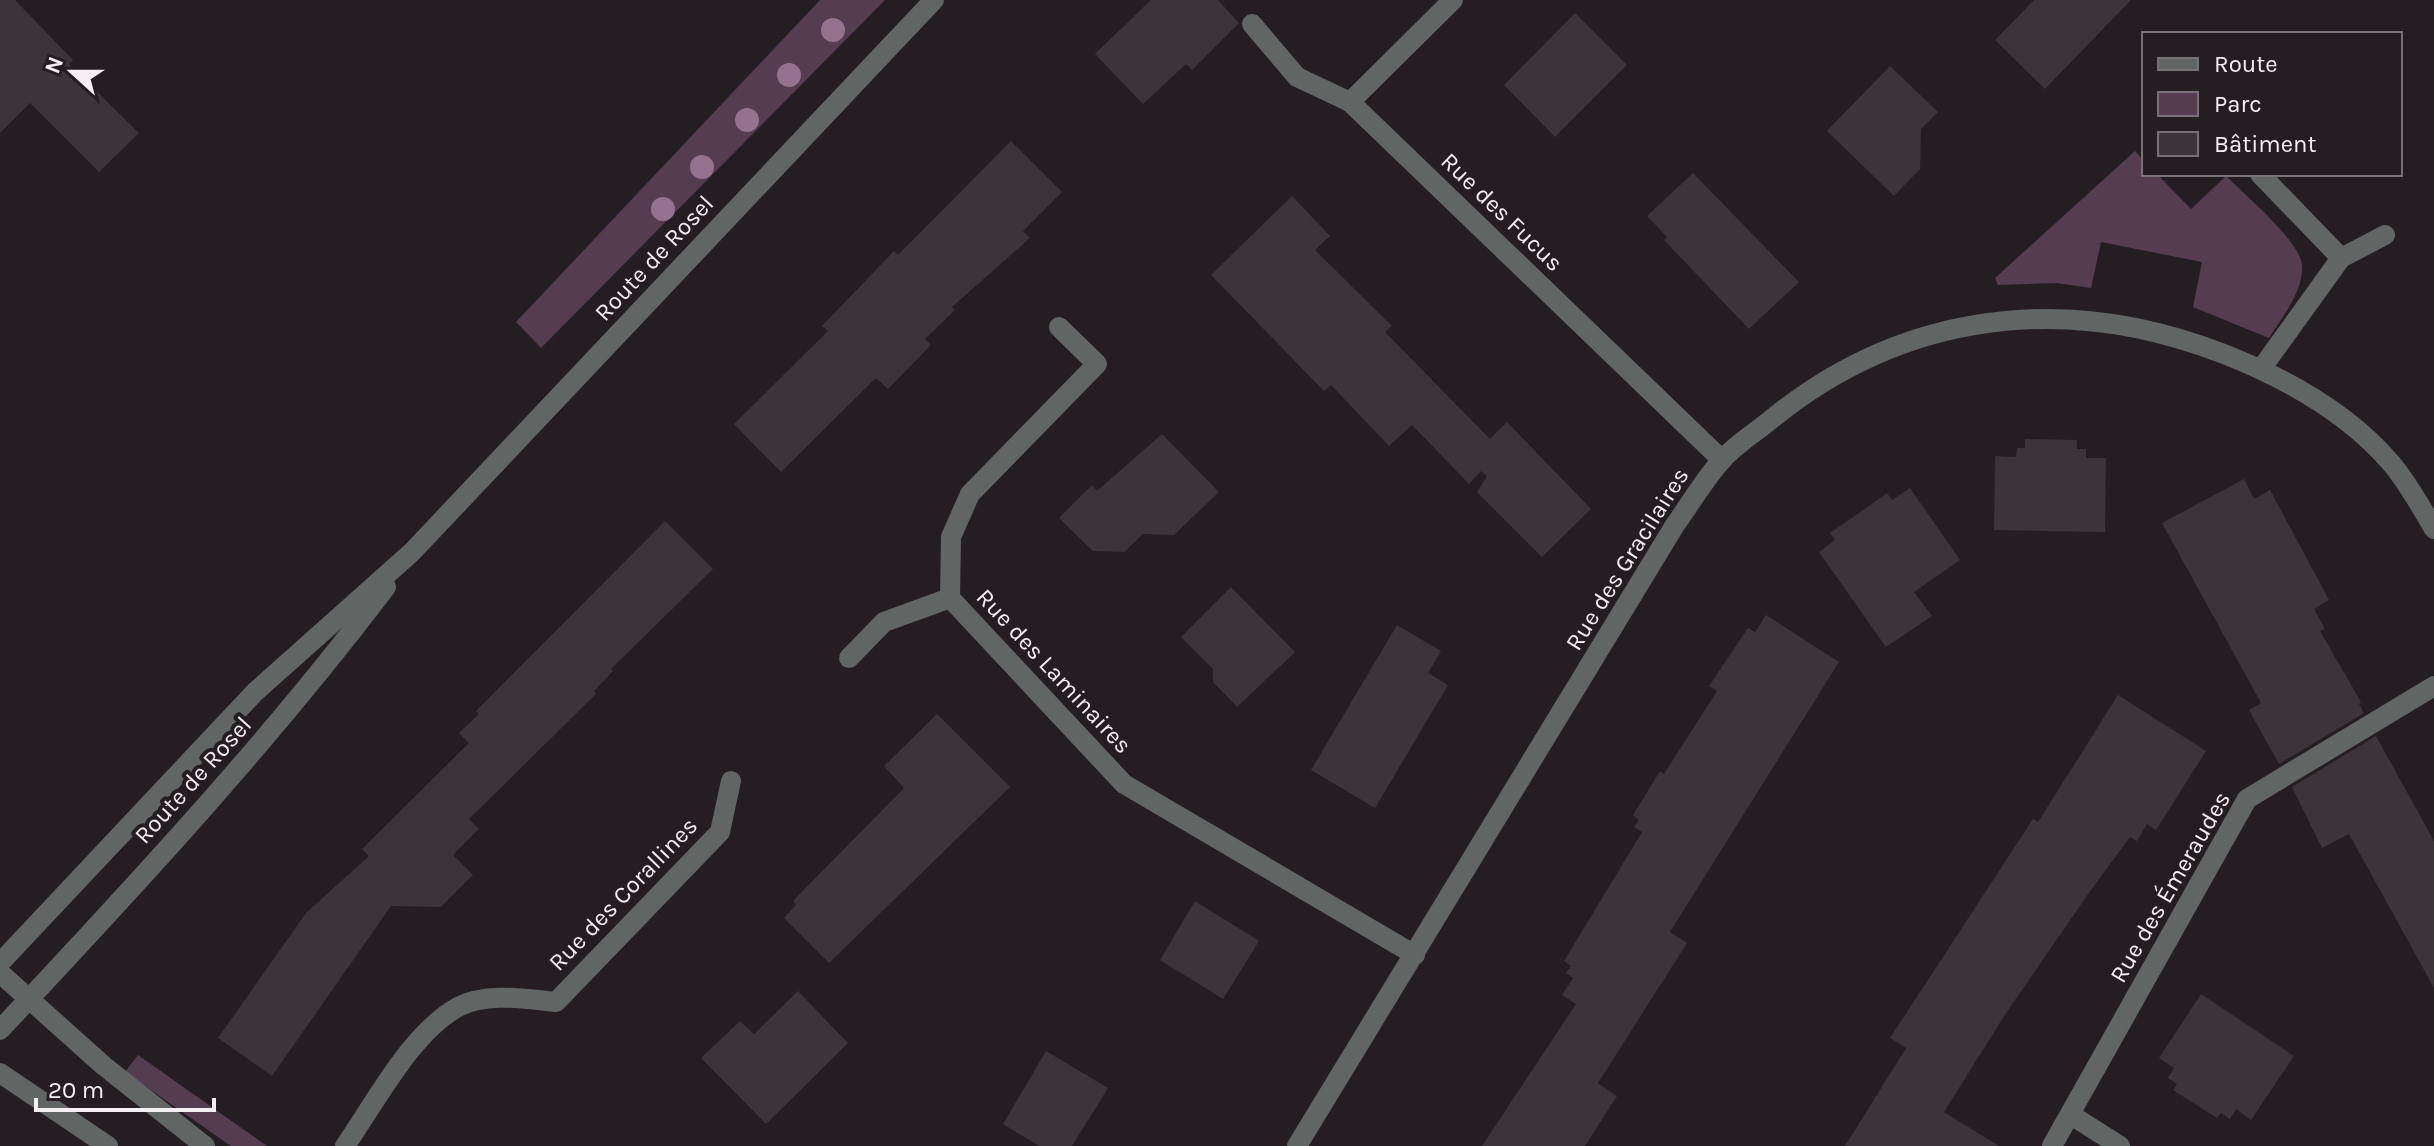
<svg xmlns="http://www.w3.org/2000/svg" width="2434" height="1146" font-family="Karla,sans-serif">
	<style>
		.green { fill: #553c50 }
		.building { fill: #3b3439 }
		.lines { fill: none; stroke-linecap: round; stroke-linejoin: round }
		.service { stroke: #616563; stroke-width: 20 }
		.minor { stroke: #616563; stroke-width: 20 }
		.tertiary { stroke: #616563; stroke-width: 20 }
		.tree { fill: #95728f }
		.labels { text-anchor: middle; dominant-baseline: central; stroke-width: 8; stroke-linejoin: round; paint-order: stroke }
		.street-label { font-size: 24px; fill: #f3eff2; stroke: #241e23 }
	</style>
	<rect width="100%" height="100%" fill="#241e23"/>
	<g class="green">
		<polygon points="820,0 885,0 541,348 516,322"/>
		<path d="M2135,151L2144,161V174H2157L2191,209L2226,176C2244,194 2300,241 2302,265C2304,290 2282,318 2269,338L2193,307L2202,262L2101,242L2091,288L2057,283L1998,285L1995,278Z"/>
		<polygon points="138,1055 267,1146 231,1146 125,1072"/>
	</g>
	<g class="building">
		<polygon points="0,0 15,0 73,60 69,64 139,133 99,172 30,103 0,133"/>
		<polygon points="1151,0 1218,0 1239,23 1192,70 1186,64 1143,104 1095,54"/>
		<polygon points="2034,0 2131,0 2045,89 1995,40"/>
		<polygon points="1575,13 1627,65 1555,137 1504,85"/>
		<polygon points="1890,66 1938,112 1921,129 1920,169 1894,196 1827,131"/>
		<polygon points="1011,141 1062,192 1023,231 1030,238 952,307 955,310 925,339 931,345 888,389 876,378 781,472 734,424 828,331 822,326 894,251 898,255"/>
		<polygon points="1693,173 1799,282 1749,329 1664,240 1667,237 1647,216"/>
		<polygon points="1292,196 1330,236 1315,250 1392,326 1385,332 1490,439 1507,422 1591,509 1542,557 1477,492 1487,476 1481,471 1469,484 1412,425 1389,446 1331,385 1324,391 1211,275"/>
		<polygon points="1162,434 1219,492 1174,535 1143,534 1124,552 1093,551 1059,518 1092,485 1097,491"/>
		<polygon points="2025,439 2077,440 2077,449 2086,449 2086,458 2106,458 2105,532 1994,530 1995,456 2016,457 2017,448 2025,448"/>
		<polygon points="2244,479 2254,499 2270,490 2329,600 2314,609 2325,629 2320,631 2361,702 2359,704 2364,713 2279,764 2249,710 2261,703 2162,523"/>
		<polygon points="1910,488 1960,560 1914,592 1932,616 1886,647 1819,552 1835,540 1830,533 1859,513 1887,493 1892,500"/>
		<polygon points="665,521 713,569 611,669 613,671 594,691 596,694 469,819 479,829 453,855 473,875 441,907 391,906 272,1076 218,1038 306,913 369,856 362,849 469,743 459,733 479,714 476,711"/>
		<polygon points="1231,587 1295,652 1237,707 1213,682 1213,669 1181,637"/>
		<polygon points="1766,615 1839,662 1670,932 1687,943 1598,1083 1617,1096 1585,1146 1482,1146 1576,1004 1562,995 1573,978 1566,973 1571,966 1564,961 1642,832 1634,827 1639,820 1633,815 1660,771 1664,774 1717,691 1709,686 1748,628 1755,632"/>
		<polygon points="1397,625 1441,651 1428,673 1448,685 1375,808 1311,770"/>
		<polygon points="2118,695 2206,751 2156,830 2147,824 2137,841 2130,837 2091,890 2006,1013 1944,1112 1999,1146 1845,1146 1906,1048 1890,1038 2033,819 2038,822"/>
		<polygon points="937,714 1010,787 829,963 784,918 796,905 793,901 904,788 884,766"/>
		<polygon points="2376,736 2434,841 2434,988 2349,834 2322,848 2292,787"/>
		<polygon points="1195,901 1259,941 1223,999 1160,960"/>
		<polygon points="798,991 848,1043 766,1124 701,1058 740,1021 754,1034"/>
		<polygon points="2201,994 2294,1056 2251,1120 2236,1109 2230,1119 2221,1113 2217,1118 2173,1090 2177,1084 2168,1078 2174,1068 2159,1058"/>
		<polygon points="1046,1051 1108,1088 1072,1146 1039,1146 1003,1124"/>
	</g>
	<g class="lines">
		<g class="service">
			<polyline points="1252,24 1297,77 1350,102"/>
			<polyline points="2341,258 2385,235"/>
			<polyline points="849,658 884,622 950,598"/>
			<polyline points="2071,1115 2120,1146"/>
		</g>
		<g class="minor">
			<polyline points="1453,0 1350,102 1722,460"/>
			<polyline points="2260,174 2341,258 2261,369"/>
			<polyline points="1059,327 1097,364 970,494 951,537 950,598 1124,784 1415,955"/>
			<polyline points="0,973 104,1066 205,1146"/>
			<polyline points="0,1073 108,1146"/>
			<path d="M345,1146C375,1103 411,1033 458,1007C486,992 526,999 556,1002L720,832L731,781"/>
			<path d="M1297,1146L1675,525C1690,504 1704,480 1721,461C1734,446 1753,434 1768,422C1902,311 2065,292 2224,354C2285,378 2348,413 2391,463C2408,483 2421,507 2434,529"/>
			<polyline points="2052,1146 2247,799 2434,686"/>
		</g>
		<g class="tertiary">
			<polyline points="0,963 255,692 412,552 934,0"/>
			<path d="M0,1030C134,887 267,744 386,587"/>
		</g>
	</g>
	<g class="tree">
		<circle cx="833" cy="30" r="12"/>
		<circle cx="789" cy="75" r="12"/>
		<circle cx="747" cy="120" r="12"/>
		<circle cx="702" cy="167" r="12"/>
		<circle cx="663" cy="209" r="12"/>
	</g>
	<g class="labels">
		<g class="street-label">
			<text transform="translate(1502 212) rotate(44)">Rue des Fucus</text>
			<text transform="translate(654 258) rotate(-47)">Route de Rosel</text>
			<text transform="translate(1627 559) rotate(-58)">Rue des Gracilaires</text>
			<text transform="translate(1054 671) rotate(47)">Rue des Laminaires</text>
			<text transform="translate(193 780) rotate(-48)">Route de Rosel</text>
			<text transform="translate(2170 887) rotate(-60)">Rue des Émeraudes</text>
			<text transform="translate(623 894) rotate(-46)">Rue des Corallines</text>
		</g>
	</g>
	<rect x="2142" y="32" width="260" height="144" fill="#241e23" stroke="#777276" stroke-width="2"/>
	<rect x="2158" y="58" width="40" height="12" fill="#616563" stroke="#777276" stroke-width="2"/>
	<text x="2214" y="72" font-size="24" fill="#f3eff2">Route</text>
	<rect x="2158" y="92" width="40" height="24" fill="#553c50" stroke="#777276" stroke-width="2"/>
	<text x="2214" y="112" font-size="24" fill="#f3eff2">Parc</text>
	<rect x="2158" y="132" width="40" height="24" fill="#3b3439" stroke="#777276" stroke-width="2"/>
	<text x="2214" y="152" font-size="24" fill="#f3eff2">Bâtiment</text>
	<g transform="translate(72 72) rotate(291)" stroke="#241e23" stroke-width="6" paint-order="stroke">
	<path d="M0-6L14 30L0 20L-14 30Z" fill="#f3eff2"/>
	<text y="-12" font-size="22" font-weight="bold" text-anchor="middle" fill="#f3eff2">N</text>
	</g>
	<path d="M36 1098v12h178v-12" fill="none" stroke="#f3eff2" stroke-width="4"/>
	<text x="48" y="1098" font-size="24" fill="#f3eff2" stroke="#241e23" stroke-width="6" paint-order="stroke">20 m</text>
</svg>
